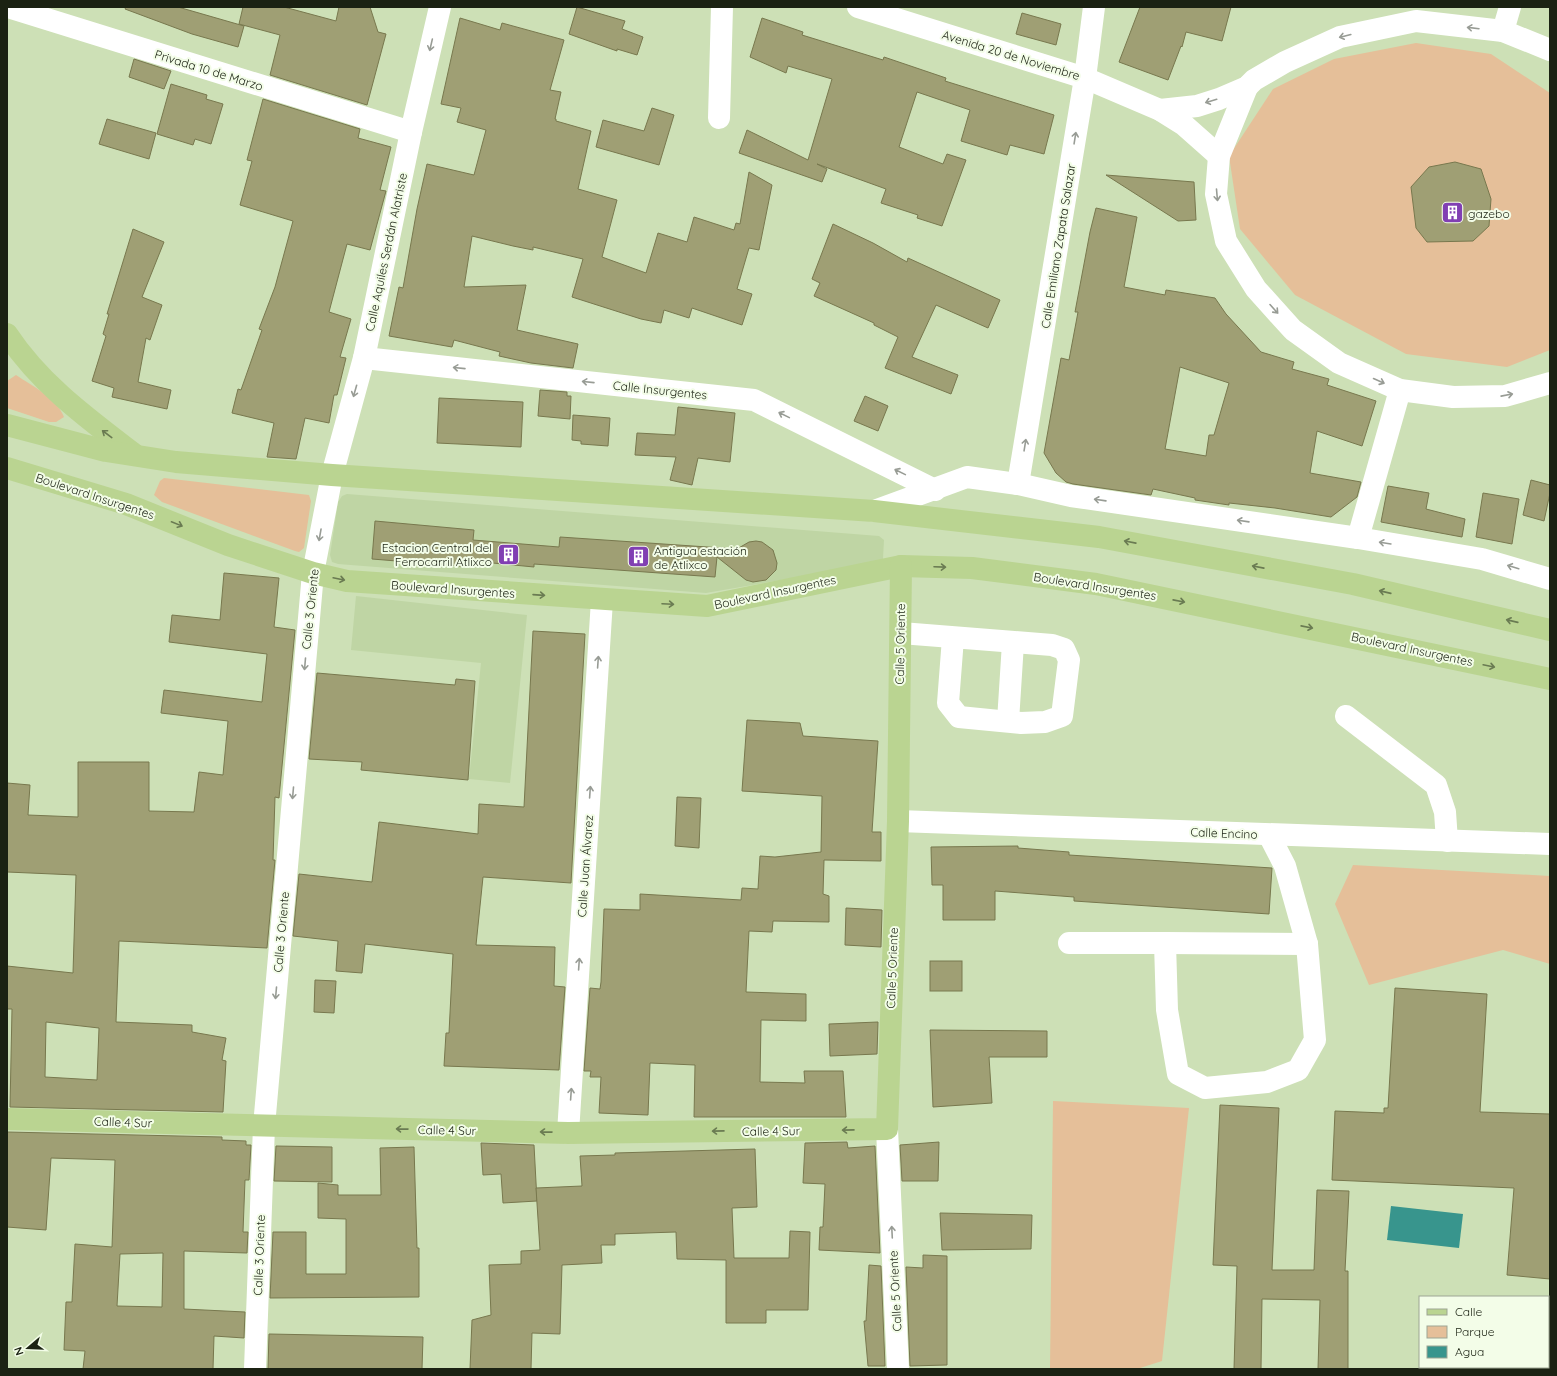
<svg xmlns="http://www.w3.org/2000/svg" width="1557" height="1376" font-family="Quicksand,sans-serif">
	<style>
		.built { fill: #bfd5a4 }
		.green { fill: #e5bf99 }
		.water { fill: #38958d }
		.building { fill: #9f9f74; stroke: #78784e; fill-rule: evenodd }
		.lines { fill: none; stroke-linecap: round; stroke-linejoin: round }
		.minor { stroke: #fff; stroke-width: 22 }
		.major { stroke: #bad491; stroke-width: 22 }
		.oneway { stroke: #989c95 }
		.oneway2 { stroke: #6a7b52 }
		.labels { text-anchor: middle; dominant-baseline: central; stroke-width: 4; stroke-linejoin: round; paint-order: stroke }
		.street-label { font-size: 12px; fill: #1b2213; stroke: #f3fde8 }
		.poi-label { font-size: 12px; fill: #1b2213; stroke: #f3fde8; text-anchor: start }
	</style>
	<rect width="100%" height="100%" fill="#cde0b6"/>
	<g class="built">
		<polygon points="347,494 879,536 884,540 883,559 879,563 706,593 338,564 332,562 330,555 338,502 342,496"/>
		<polygon points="356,596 527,615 510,783 469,779 481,663 351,650"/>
	</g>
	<g class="green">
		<polygon points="1416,43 1491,54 1550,93 1550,350 1507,367 1406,354 1295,295 1240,229 1229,156 1273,89 1334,59"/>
		<path d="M16,375C32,386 57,398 64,417L56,422H49L7,408V381Z"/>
		<polygon points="164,478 309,495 311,501 304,548 299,552 295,551 162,502 154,495 160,481"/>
		<polygon points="1353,865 1550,876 1550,964 1503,950 1369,985 1335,904"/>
		<polygon points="1053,1101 1189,1108 1162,1361 1137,1369 1050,1369"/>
	</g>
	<polygon class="water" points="1391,1206 1463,1214 1459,1248 1387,1240"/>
	<g class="building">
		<polygon points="126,7 178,7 244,26 238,47 192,34 125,9"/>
		<polygon points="243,7 284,7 336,21 339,7 370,7 378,32 386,34 367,105 270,75 280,35 239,24"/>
		<polygon points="577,7 625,21 622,29 643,37 637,55 617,49 617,51 569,34"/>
		<polygon points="1140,7 1231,7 1222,41 1186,32 1182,47 1181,46 1168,80 1119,62"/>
		<polygon points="1022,13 1061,24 1056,45 1016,34"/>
		<polygon points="460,18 500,30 502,23 564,40 550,90 561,92 555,119 556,119 556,121 591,131 578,189 617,200 602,257 646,273 658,233 687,242 694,217 734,230 736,223 740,224 749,172 772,185 759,250 749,248 737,289 752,294 742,325 692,308 689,318 664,310 661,323 641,319 572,297 583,259 533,247 533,250 513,246 472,236 464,287 526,285 517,330 578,344 573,368 531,363 499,356 500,352 454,340 452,347 389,336 399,287 403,288 417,209 427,164 474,175 486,130 457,122 461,108 441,104"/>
		<polygon points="762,18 803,32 802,35 883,60 884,57 946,78 945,81 1054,115 1044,154 1010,145 1007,155 961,141 970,110 917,92 899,147 943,164 947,154 966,160 942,226 917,218 918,215 881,203 886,189 817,164 827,169 822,182 739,153 747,130 808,160 832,79 788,66 786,73 750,57"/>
		<polygon points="134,59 171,71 164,89 129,77"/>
		<polygon points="171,84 207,95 206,99 223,104 211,144 195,139 193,145 157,134"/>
		<polygon points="263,99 360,129 358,138 391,147 380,190 386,191 370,250 347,244 329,312 351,319 340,357 346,358 337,395 334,395 329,423 305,418 296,459 267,457 274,423 232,413 238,389 241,390 262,330 259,329 275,287 293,221 240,205 252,161 247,160"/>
		<polygon points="652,108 674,115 659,165 596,147 603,120 644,131"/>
		<polygon points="107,119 156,133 149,159 99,144"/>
		<polygon points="1455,162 1481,169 1491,199 1489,226 1473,241 1427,242 1416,228 1411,187 1429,167"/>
		<polygon points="1106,175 1194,182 1196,220 1178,221"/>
		<path d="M1096,208L1137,217L1124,287L1165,295L1166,290L1215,298L1226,314L1261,352L1294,362L1292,369L1329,379L1327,385L1376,401L1362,446L1317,431L1310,473L1361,482L1357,497L1331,517L1275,508L1229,503V505L1195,500V498L1153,489L1151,495L1073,484L1066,482L1056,473L1044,453L1061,358L1069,360L1078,312H1075L1090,232ZM1180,367L1229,383L1214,435H1209L1206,456L1165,449Z"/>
		<polygon points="833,224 873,243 907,262 908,258 1000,300 988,328 936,305 912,357 958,375 951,394 885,368 898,337 874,325 874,323 814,296 820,283 812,279"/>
		<polygon points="133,229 164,242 142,297 162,305 150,340 146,338 138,382 171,390 167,409 112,397 114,388 92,381 106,336 103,334 109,314 107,314"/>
		<polygon points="540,390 567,392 567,396 571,396 570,419 538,416"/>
		<polygon points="865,396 888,406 878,431 854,421"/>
		<polygon points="439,398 523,402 521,447 437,443"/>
		<polygon points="678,407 735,413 730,462 698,458 692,485 670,480 676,457 635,455 637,433 675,435"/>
		<polygon points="573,415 610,418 608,446 581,444 581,441 572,440"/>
		<polygon points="1531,480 1550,485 1550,493 1544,521 1523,515"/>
		<polygon points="1388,486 1429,493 1426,509 1465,519 1462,537 1381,522"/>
		<polygon points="1483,493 1519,499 1512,544 1476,537"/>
		<polygon points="375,521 474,530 473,540 559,547 560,537 737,549 749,542 756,541 762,542 773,550 777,563 776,570 766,580 753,582 746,580 717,557 715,577 534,564 534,567 472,561 471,567 372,559"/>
		<path d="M224,573L279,578L274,627L295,630L279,798L275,797L273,860H275L267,948L119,941L116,1022L192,1025V1032L226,1038L222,1060L226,1061L223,1112L10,1107L12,1009H7V966L73,973L76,875L7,872V783L30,785L28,815L78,817V762H149V811L194,812L199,772L223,775L228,721L161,713L164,690L262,702L267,654L169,642L172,615L220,620ZM46,1022L99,1028L97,1080L45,1077Z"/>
		<polygon points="533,631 585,634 571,883 483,877 476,945 555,947 554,986 565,987 559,1070 444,1066 446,1033 449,1033 453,954 365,944 362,973 336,971 338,941 293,936 299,874 372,882 379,822 478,834 479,804 524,807"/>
		<polygon points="317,673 455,685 456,679 475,681 468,780 361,770 362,762 309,759"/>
		<polygon points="747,720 800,723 803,736 878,741 872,832 881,832 881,861 824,860 823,894 829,896 829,922 773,921 772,932 749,931 746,992 806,994 806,1021 761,1020 760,1082 805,1083 804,1071 843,1071 846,1117 694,1117 695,1065 650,1063 648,1115 599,1113 601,1077 590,1077 591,1071 584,1071 590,988 600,989 601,982 604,909 640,910 640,894 741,900 742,888 758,889 760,856 775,857 821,852 822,796 742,791"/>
		<polygon points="677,797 701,798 699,848 675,846"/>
		<polygon points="1018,846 1018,848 1069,852 1069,855 1272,868 1269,914 1074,901 1074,897 995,891 995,920 943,920 943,885 932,885 931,847"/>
		<polygon points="846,908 882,910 881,947 845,945"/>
		<rect x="930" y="961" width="32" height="30"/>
		<polygon points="315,980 336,981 334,1013 314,1012"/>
		<polygon points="1395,988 1487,994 1480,1112 1550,1114 1550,1279 1507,1275 1514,1188 1332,1180 1335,1111 1384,1113 1384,1108 1388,1108"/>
		<polygon points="878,1022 877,1054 830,1056 829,1024"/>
		<polygon points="930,1030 1047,1031 1047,1057 989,1057 992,1103 933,1107"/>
		<polygon points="1220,1105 1279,1108 1272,1270 1314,1270 1317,1190 1349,1191 1345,1271 1348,1271 1348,1369 1318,1369 1320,1300 1262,1299 1261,1369 1234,1369 1237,1266 1213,1265"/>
		<path d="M7,1132L222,1137V1140L246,1141V1145H251L249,1180H245L243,1232H248L247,1253L184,1251V1309L245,1312L244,1338L214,1336L213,1369H83L85,1351L64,1350L66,1302H72L75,1244L112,1247L115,1160L51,1158L46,1230L7,1227ZM163,1253L162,1307L117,1306L120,1254Z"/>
		<polygon points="847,1142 848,1148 875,1146 880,1253 819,1250 820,1227 823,1227 825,1184 803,1183 805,1143"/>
		<polygon points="939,1142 938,1181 902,1181 900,1145"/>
		<polygon points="481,1143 534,1145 537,1201 503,1203 501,1174 483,1175"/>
		<polygon points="276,1146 332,1147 332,1182 274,1181"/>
		<polygon points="414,1147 417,1248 419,1248 419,1297 270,1298 273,1232 306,1232 306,1274 346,1274 346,1219 318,1218 318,1183 338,1185 338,1195 381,1195 380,1148"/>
		<polygon points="755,1149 757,1207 732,1208 734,1258 789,1258 790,1231 810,1232 808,1310 766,1310 766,1323 726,1323 726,1260 677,1259 676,1232 615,1234 615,1245 601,1245 602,1263 562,1265 560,1334 532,1333 531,1369 470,1369 472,1320 491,1315 489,1265 521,1264 521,1251 540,1250 536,1188 582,1186 580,1156 615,1155 615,1153"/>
		<polygon points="940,1213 1032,1215 1031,1249 942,1250"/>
		<polygon points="923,1255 947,1256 947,1365 910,1366 906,1267 923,1268"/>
		<polygon points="869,1265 881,1266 885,1366 868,1366 864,1321 866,1321"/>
		<polygon points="269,1334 423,1337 422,1369 268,1369"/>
	</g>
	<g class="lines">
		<g class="minor">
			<polyline points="8,7 411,132"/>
			<polyline points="858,7 1085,78 1160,110 1184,125 1219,156"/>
			<polyline points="1503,31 1510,7"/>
			<polyline points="1247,87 1219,156 1216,194 1226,241 1256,289 1293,330 1339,363 1400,390 1453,397 1505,396 1550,383"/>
			<polyline points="1160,110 1197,106 1219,99 1247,87 1254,80 1285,62 1340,37 1416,21 1503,31 1550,50"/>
			<polyline points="719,118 722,7"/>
			<polyline points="364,358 754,400 935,490"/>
			<polyline points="1018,484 1085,78 1094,7"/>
			<polyline points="874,511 967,477 1018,484 1071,496 1358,538 1482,559 1550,579"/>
			<polyline points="1358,538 1400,390"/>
			<polyline points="901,633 1052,645 1064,649 1069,660 1062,716 1045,722 1021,723 959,717 948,703 953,638"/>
			<polyline points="1346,716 1436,785 1445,812 1447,841"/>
			<polyline points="1008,721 1013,643"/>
			<polyline points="898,821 1550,844"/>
			<polyline points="1069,943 1165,943 1167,1010 1178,1074 1205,1088 1267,1082 1298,1070 1315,1040 1307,944 1285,866 1269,835"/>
			<polyline points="1165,943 1307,944"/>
			<polyline points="887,1129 898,1369"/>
			<polyline points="568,1133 602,600"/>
			<polyline points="255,1369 264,1126 313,573 332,475 364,358 411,132 440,7"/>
		</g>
		<g class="major">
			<path d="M7,334C40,384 87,418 134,454"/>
			<polyline points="7,425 106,451 176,462 332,475 874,511 1099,537 1353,584 1550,630"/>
			<polyline points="7,468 126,504 228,545 313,573 347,581 707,606 901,566 972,568 1096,584 1550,679"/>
			<polyline points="7,1119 568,1133 887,1129 898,821 901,566"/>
		</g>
	</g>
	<defs><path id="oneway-shaft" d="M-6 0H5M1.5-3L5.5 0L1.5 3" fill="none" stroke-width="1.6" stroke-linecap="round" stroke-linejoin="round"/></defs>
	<g class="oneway">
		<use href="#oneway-shaft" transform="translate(1473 28) rotate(-173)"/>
		<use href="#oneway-shaft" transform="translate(1345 36) rotate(166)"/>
		<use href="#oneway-shaft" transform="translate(431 45) rotate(103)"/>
		<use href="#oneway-shaft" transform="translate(1211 101) rotate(163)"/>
		<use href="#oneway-shaft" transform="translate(1075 138) rotate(-81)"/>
		<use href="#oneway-shaft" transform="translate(1217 195) rotate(85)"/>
		<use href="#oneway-shaft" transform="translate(1274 309) rotate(48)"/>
		<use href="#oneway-shaft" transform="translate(459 368) rotate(-174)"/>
		<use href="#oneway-shaft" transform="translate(1379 381) rotate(24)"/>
		<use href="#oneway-shaft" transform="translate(588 382) rotate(-174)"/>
		<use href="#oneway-shaft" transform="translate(355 391) rotate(106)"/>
		<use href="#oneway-shaft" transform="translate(1507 395) rotate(-11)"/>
		<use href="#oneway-shaft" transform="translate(784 415) rotate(-154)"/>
		<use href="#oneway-shaft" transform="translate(1025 445) rotate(-81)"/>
		<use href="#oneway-shaft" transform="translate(900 472) rotate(-154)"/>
		<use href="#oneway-shaft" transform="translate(1100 500) rotate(-172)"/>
		<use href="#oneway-shaft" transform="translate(1243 521) rotate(-172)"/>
		<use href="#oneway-shaft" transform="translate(320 535) rotate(100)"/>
		<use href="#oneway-shaft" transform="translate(1385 543) rotate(-171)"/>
		<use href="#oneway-shaft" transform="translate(1513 567) rotate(-163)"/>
		<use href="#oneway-shaft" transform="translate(598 662) rotate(-86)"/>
		<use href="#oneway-shaft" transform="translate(305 664) rotate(95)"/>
		<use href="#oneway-shaft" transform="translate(590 792) rotate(-86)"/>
		<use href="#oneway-shaft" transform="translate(293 793) rotate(95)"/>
		<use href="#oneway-shaft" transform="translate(579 964) rotate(-86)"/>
		<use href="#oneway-shaft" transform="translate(276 993) rotate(95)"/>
		<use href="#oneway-shaft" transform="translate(571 1094) rotate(-86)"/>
		<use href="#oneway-shaft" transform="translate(892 1232) rotate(-93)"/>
	</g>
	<g class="oneway2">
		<use href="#oneway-shaft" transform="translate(107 434) rotate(-143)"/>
		<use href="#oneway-shaft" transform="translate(177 524) rotate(22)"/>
		<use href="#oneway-shaft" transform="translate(1130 542) rotate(-169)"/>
		<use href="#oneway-shaft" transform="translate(940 567) rotate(2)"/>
		<use href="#oneway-shaft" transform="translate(1258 567) rotate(-169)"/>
		<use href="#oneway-shaft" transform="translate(339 579) rotate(12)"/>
		<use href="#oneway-shaft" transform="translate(1385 592) rotate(-167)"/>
		<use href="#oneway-shaft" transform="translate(539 595) rotate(4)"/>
		<use href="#oneway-shaft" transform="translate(1179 601) rotate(11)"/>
		<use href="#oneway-shaft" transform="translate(668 604) rotate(3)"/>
		<use href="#oneway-shaft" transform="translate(1512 621) rotate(-167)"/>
		<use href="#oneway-shaft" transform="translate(1307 627) rotate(11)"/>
		<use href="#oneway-shaft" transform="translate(1489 666) rotate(12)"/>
		<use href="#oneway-shaft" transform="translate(402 1129) rotate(-179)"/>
		<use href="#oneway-shaft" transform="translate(848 1130) rotate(179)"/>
		<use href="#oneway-shaft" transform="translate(718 1131) rotate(179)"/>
		<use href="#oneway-shaft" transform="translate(546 1132) rotate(-179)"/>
	</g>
	<defs>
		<symbol id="building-square" viewBox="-11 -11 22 22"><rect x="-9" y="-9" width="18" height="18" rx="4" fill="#813fb3" stroke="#f3fde8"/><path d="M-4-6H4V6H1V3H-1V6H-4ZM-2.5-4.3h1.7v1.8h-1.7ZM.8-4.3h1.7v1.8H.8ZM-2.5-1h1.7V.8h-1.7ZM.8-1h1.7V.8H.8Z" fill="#fff"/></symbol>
	</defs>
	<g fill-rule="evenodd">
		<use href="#building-square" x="1440" y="200" width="25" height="25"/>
		<use href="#building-square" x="496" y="542" width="25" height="25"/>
		<use href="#building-square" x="626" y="544" width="25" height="25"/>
	</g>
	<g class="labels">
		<g class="street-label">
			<text transform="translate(1011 55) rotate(17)">Avenida 20 de Noviembre</text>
			<text transform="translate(209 70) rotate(17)">Privada 10 de Marzo</text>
			<text transform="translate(1058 246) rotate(-81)">Calle Emiliano Zapata Salazar</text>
			<text transform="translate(386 252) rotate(-78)">Calle Aquiles Serdán Alatriste</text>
			<text transform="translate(660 390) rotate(6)">Calle Insurgentes</text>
			<text transform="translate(95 496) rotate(18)">Boulevard Insurgentes</text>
			<text transform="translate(1095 586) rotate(9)">Boulevard Insurgentes</text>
			<text transform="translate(453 589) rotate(4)">Boulevard Insurgentes</text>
			<text transform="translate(775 592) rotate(-12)">Boulevard Insurgentes</text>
			<text transform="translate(310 609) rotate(-84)">Calle 3 Oriente</text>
			<text transform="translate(900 644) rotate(-89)">Calle 5 Oriente</text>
			<text transform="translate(1412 649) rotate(12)">Boulevard Insurgentes</text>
			<text transform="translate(1224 833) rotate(2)">Calle Encino</text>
			<text transform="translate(585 866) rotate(-86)">Calle Juan Álvarez</text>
			<text transform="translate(281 932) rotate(-85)">Calle 3 Oriente</text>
			<text transform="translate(892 968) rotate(-88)">Calle 5 Oriente</text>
			<text transform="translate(123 1122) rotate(2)">Calle 4 Sur</text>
			<text transform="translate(447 1130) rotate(1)">Calle 4 Sur</text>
			<text transform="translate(771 1131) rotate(-1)">Calle 4 Sur</text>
			<text transform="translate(259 1255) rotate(-88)">Calle 3 Oriente</text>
			<text transform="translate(895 1291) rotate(-93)">Calle 5 Oriente</text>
		</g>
		<g class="poi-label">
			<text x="1468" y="213">gazebo</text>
			<text x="492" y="547" text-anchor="end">Estacion Central del<tspan x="492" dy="14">Ferrocarril Atlixco</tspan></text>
			<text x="654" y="550">Antigua estación<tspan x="654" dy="14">de Atlixco</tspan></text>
		</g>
	</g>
	<rect width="1557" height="1376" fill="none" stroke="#1b2213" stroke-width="16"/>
	<rect x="1419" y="1296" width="130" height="72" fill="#f3fde8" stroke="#9da593"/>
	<rect x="1427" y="1309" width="20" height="6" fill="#bad491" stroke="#9da593"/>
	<text x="1455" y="1316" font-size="12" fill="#1b2213">Calle</text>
	<rect x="1427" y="1326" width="20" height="12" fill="#e5bf99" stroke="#9da593"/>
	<text x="1455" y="1336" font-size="12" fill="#1b2213">Parque</text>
	<rect x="1427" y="1346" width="20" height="12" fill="#38958d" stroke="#9da593"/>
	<text x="1455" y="1356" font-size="12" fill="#1b2213">Agua</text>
	<g transform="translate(28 1348) rotate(251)" stroke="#f3fde8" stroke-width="3" paint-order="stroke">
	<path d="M0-3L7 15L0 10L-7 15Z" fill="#1b2213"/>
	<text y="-6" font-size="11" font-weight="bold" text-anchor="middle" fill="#1b2213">N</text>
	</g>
</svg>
